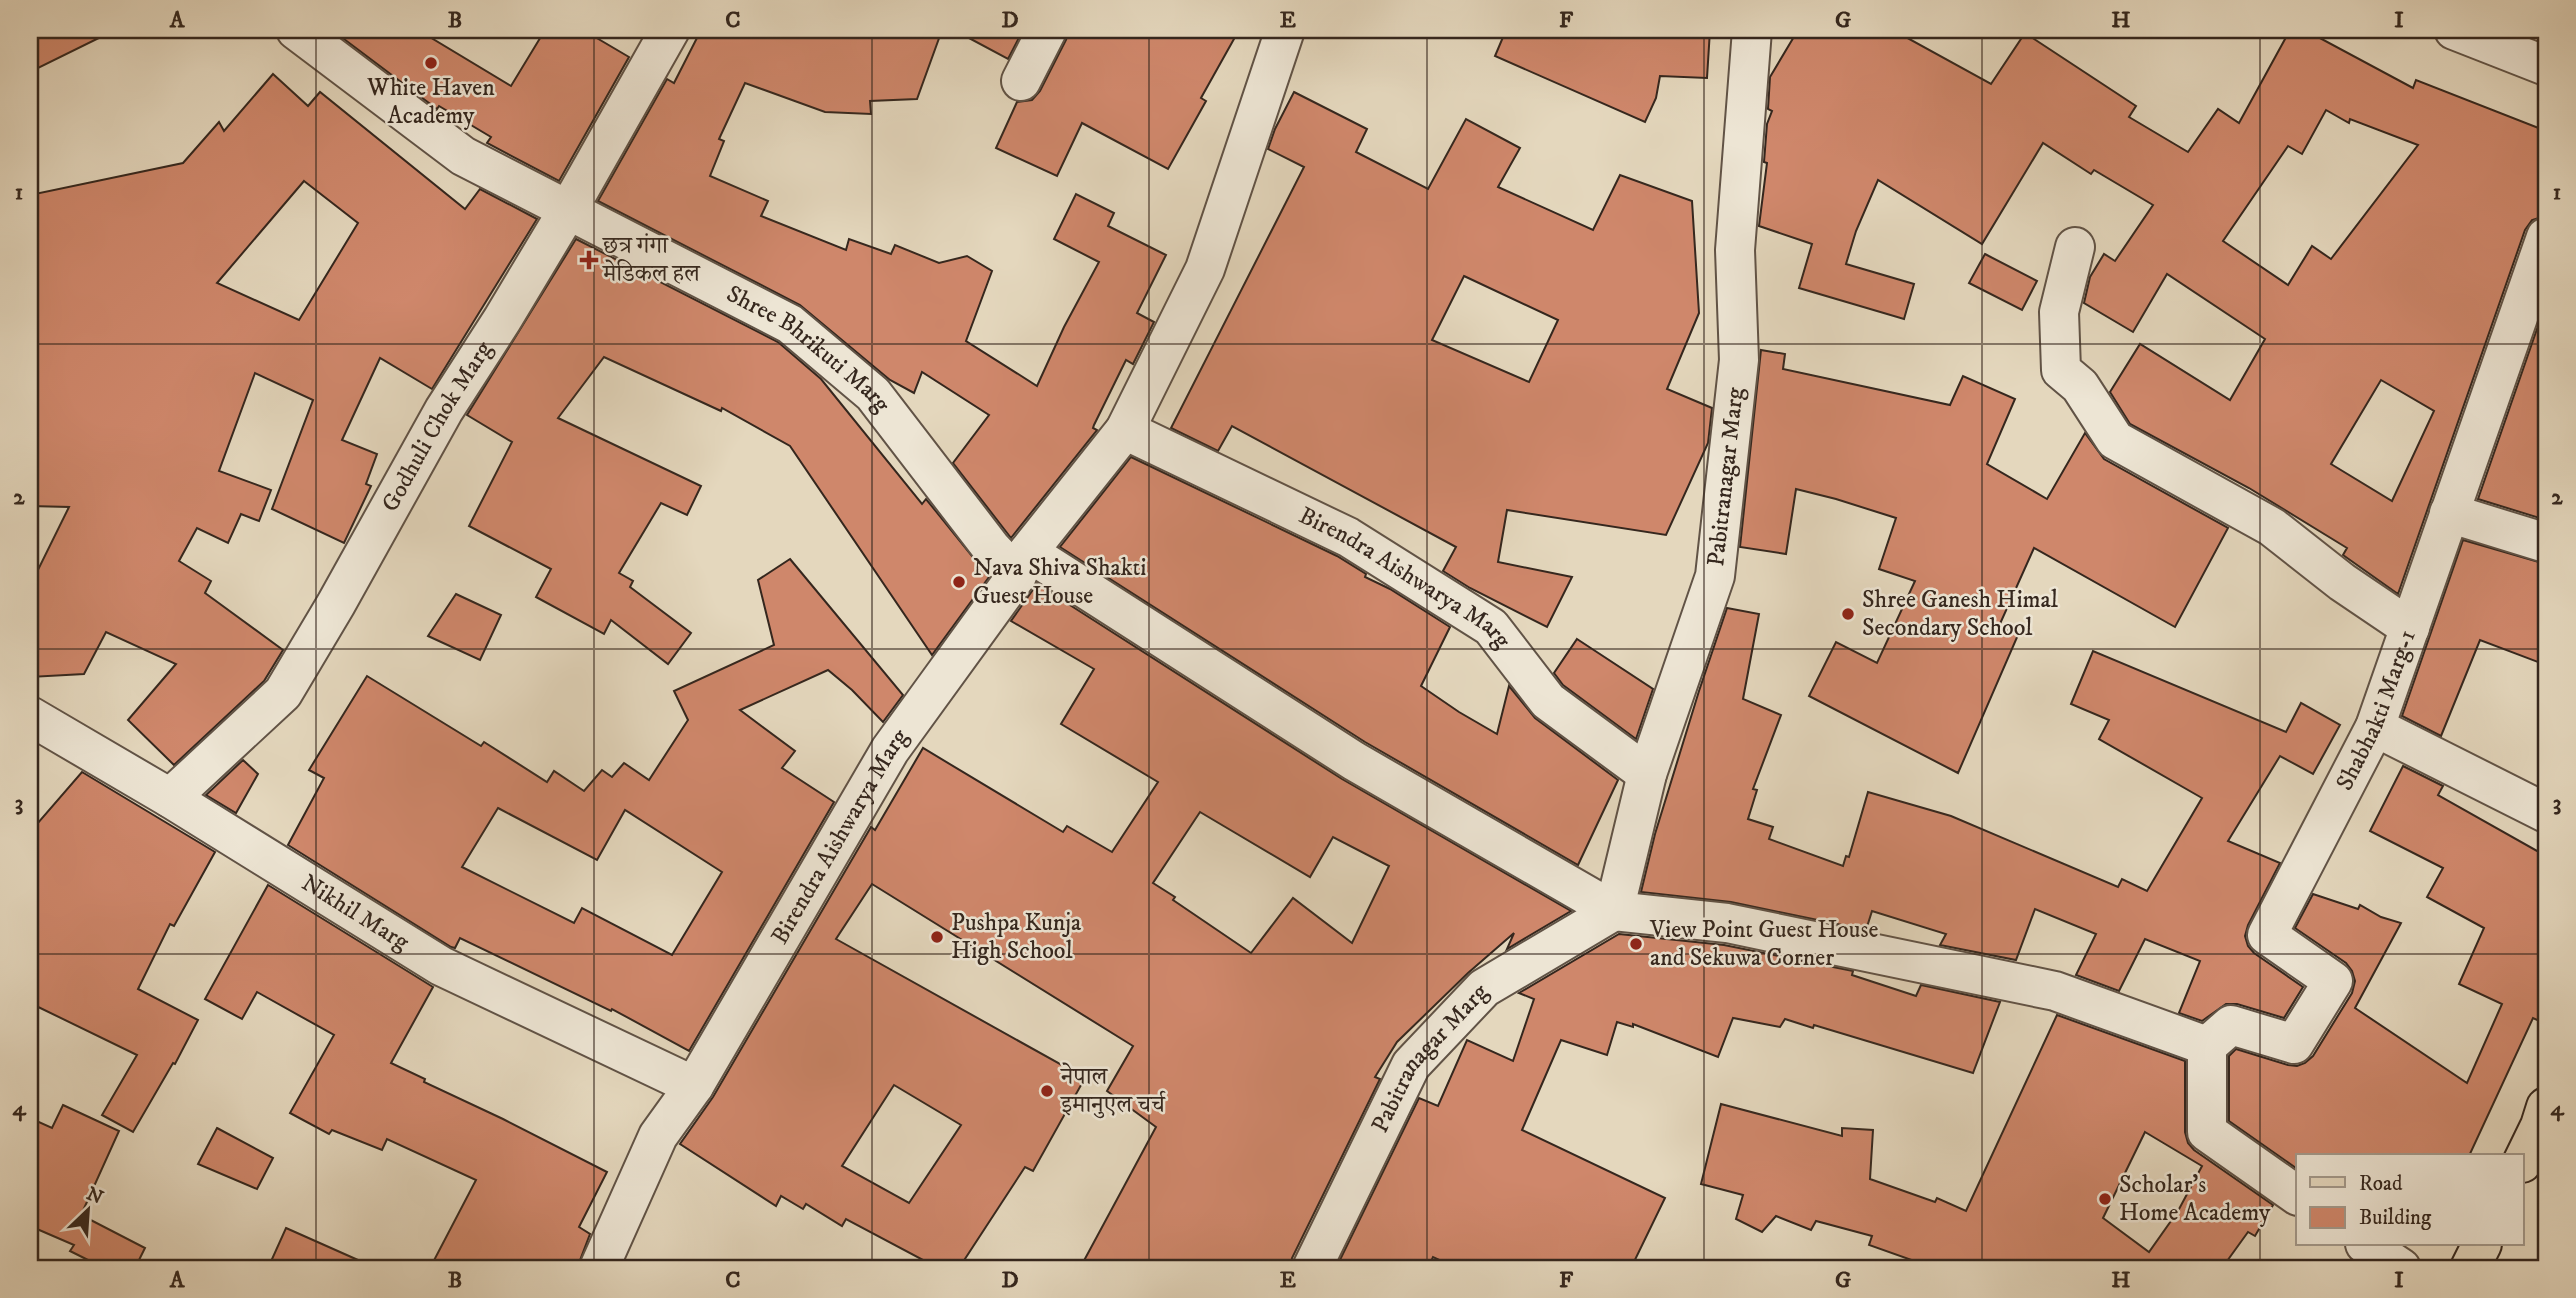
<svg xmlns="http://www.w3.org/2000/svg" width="2576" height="1298" font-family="'IM FELL DW Pica','Noto Serif Devanagari',serif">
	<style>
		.building { fill: #cf876b; stroke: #35271e; stroke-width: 2; fill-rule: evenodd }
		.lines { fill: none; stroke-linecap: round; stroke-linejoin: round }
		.minor-casing { stroke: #615346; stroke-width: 42 }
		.major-casing { stroke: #35271e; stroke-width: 42 }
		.minor { stroke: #ede5d4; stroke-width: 38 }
		.major { stroke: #e4d7bd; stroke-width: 38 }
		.grid { fill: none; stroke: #35271e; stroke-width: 2; stroke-opacity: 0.55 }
		.poi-dot { fill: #8f2418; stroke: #ede5d4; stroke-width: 2.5 }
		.labels { text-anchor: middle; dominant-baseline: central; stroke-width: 5; stroke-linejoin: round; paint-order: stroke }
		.poi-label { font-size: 24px; fill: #35271e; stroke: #ede5d4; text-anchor: start }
		.street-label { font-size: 24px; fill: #35271e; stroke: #ede5d4 }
		.neatline { fill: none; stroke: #35271e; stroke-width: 2.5 }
		.grid-label { font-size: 23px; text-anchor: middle; font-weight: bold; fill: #35271e }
	</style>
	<rect width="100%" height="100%" fill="#e4d7bd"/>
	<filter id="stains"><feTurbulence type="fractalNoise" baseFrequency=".00286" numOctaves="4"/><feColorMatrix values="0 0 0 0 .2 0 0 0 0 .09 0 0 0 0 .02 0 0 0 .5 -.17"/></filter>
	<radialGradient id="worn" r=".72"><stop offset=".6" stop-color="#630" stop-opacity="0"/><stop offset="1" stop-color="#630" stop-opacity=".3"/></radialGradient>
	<g class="building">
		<polygon points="30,30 115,30 30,72"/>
		<polygon points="332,30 418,30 511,86 545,30 583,30 629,57 559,181 487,143 491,137 439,106 437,109"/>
		<polygon points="701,30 942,30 917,99 870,101 871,114 825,112 745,83 719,139 724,141 710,176 768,201 761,216 846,250 849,239 891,254 895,245 939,263 967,256 992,271 966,341 1037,386 1064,327 1099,262 1054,239 1076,194 1114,213 1108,226 1166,255 1137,313 1154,322 1133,364 1126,360 1094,425 1093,428 1097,430 1011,538 953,463 989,415 922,372 914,393 890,380 800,305 598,201 667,79 674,83"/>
		<polygon points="954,30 1023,30 1008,59"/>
		<polygon points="1069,30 1239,30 1201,98 1206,101 1168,169 1082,123 1057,176 996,148 1017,102 1032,100 1040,91 1066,40"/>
		<polygon points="1506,30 1710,30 1707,78 1660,76 1656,98 1645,122 1495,56"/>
		<path d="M1798,30H1893L1991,84L2025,33L2136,106L2129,117L2188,152L2218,109L2239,123L2290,30H2305L2413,88L2416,80L2546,131V216L2532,220L2525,230L2398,594L2343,555L2347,548L2249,488L2130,424L2110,392L2140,344L2230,400L2265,339L2167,274L2133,332L2084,303L2090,277L2104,254L2115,261L2153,205L2094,170L2091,174L2043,143L1982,244L1878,180L1856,231L1846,264L1914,284L1904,319L1799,288L1812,244L1759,226L1767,163L1764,162L1767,124L1772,111L1768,109L1770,77ZM2326,110L2349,123L2350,119L2418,145L2331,259L2312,246L2288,285L2223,241L2288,146L2302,154ZM2381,380L2434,411L2392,501L2331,464Z"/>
		<path d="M273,74L308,106L320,92L465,209L480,189L537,219L432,389L380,358L342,440L377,454L366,484L371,486L344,543L272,509L313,400L255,373L219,471L271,490L259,521L241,514L228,543L197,528L179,561L211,581L205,593L283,650L264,681L174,765L128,720L176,664L106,632L84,674L30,677V586L69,507L30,506V195L183,163L219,122L224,131ZM304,181L358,223L299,320L217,283Z"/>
		<path d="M1294,92L1367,129L1356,152L1428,189L1466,119L1520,148L1498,187L1593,230L1620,175L1692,201L1699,313L1667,389L1712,408L1708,443L1666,535L1507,510L1498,562L1572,577L1547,627L1470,588L1443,571L1456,547L1232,426L1218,451L1171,428L1304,167L1268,149L1275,129ZM1464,276L1558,320L1529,382L1432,340Z"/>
		<polygon points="576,239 778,342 821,379 922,504 926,499 989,577 932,655 790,446 722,408 721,411 604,357 558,418 701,486 687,515 661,503 619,573 633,581 630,587 691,633 668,664 611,620 604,634 536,597 551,569 469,526 512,442 467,415"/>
		<polygon points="1985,254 2037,281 2022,310 1969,283"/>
		<polygon points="2546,303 2546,520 2478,499"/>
		<polygon points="1761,350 1785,354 1783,369 1950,405 1963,376 2015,399 1987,464 2047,499 2085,433 2104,459 2228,528 2175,627 2034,548 1999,626 2018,635 1958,773 1809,696 1836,642 1877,663 1915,581 1879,569 1896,518 1836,499 1796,489 1786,554 1740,547"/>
		<polygon points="1131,457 1337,556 1366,574 1365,577 1390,589 1450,627 1421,686 1459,712 1497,734 1509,686 1535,718 1618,780 1578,865 1365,742 1060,547"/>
		<polygon points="2463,540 2546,564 2546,665 2480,640 2441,736 2402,716"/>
		<path d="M790,559L903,695L883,722L852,690L828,670L740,710L795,751L782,768L834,802L689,1051L612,1009L611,1011L460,938L455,948L451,947L288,845L324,778L309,770L367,676L481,746L484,742L547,782L554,771L584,791L602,770L612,777L624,763L649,780L688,720L674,691L774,645L758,580ZM498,808L597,860L625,810L722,872L672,955L582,908L574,923L462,867Z"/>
		<path d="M1037,584L1342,779L1571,911L1507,949L1514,933L1468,973L1397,1042L1375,1077L1380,1079L1292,1258L1290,1268H1080L1156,1127L1107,1091L1133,1046L872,884L836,939L1085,1078L1033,1171L1025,1167L959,1268H938L846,1219L842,1226L806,1204L803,1209L781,1196L776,1206L680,1144L713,1097L871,827L875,830L923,748L1063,832L1067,826L1112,852L1158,782L1061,724L1094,669L1011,621ZM1200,812L1310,877L1333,837L1389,866L1352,943L1293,898L1251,953L1173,900L1175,897L1153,883ZM894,1085L961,1125L909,1203L842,1166Z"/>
		<polygon points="456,594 501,615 480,660 428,636"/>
		<polygon points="1727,608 1759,614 1743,699 1781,715 1753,789 1757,790 1748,819 1773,827 1769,839 1843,866 1846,856 1849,857 1868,792 1951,816 2118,887 2122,879 2147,891 2202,798 2099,739 2109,720 2071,704 2093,651 2286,732 2301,703 2340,725 2313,774 2280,756 2228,841 2280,863 2248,925 2245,936 2248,946 2254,953 2303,987 2284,1018 2237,1004 2226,1004 2202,1021 2179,1013 2200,961 2145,939 2119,991 2076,975 2096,934 2035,909 2016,960 1940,945 1946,934 1872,911 1866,930 1731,902 1641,892 1655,834 1699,691"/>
		<polygon points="1577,639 1653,689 1636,739 1563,685 1554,673"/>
		<polygon points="243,760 258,774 236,813 206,795"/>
		<polygon points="2403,766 2443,786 2438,795 2546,856 2546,1024 2533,1018 2469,1156 2298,1156 2296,1168 2229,1121 2229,1056 2236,1049 2288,1065 2297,1066 2305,1063 2313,1056 2352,993 2355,981 2352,971 2346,963 2295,928 2313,894 2358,909 2360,905 2381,917 2401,923 2355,1008 2467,1083 2502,1004 2459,984 2484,928 2427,897 2443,868 2370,831"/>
		<polygon points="82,772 215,852 174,926 170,924 138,989 198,1020 175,1064 173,1063 133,1132 102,1115 137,1055 30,1003 30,832"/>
		<polygon points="268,885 433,987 391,1063 425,1079 424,1082 503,1119 607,1172 579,1227 590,1234 577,1268 430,1268 476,1180 387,1139 382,1150 332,1130 329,1134 290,1113 334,1035 257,992 242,1019 205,999"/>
		<polygon points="1619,934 1724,945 1853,971 1852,975 1916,996 1921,985 2000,1002 1973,1073 1814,1025 1813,1028 1785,1019 1780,1027 1733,1018 1718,1057 1633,1024 1633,1027 1617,1022 1607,1055 1561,1040 1522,1130 1665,1198 1631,1268 1457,1268 1433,1257 1428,1268 1336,1268 1419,1098 1438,1106 1467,1040 1513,1061 1534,999 1519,993"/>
		<path d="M2057,1015L2185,1061V1132L2188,1143L2194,1150L2273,1205L2255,1236L2248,1232L2222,1268H1934L1869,1245L1872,1236L1816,1221L1811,1230L1776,1216L1762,1232L1736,1219L1743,1195L1701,1184L1721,1104L1842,1136V1128L1873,1130L1870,1179L1935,1202L1937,1198L1966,1211ZM2145,1132L2202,1166L2178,1211L2149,1252L2103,1218Z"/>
		<polygon points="63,1105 119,1131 81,1215 145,1248 135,1268 117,1264 115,1268 104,1268 70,1251 74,1245 30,1226 30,1118 52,1128"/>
		<polygon points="217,1128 273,1158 257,1189 198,1164"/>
		<polygon points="286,1228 376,1268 268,1268"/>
	</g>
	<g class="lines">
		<defs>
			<g id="minor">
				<path id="s1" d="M296,30L463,156L790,324L873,394L992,549L1017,575"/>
				<polyline points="2454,30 2546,66"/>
				<polyline points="1021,81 1047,30"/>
				<polyline points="2075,247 2059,312 2061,370 2080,386 2115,440 2272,527 2342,582 2410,628"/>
				<path id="s2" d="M1125,430L1348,537L1491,627L1548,701L1647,774"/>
				<polyline points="2449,513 2546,543"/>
				<polyline points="1028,552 1354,761 1614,911 1727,923 2055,991 2207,1046"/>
				<path id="s3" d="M30,716L170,798L441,966L694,1086"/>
				<polyline points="2375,727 2546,813"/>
				<path id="s4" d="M170,798L283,693L336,604L444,410L502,320L568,210L670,30"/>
				<path id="s5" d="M2298,1196L2207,1132V1046L2231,1025L2294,1044L2333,981L2267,935L2375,727L2546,237"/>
				<polyline points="2365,1244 2401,1268"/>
				<path id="s6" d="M599,1268L658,1136L694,1086L890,750L1017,575L1028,552L1125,430L1205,269L1285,30"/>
				<path id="s7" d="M1312,1268L1411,1065L1484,988L1614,911L1647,774L1715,576L1739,360L1735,250L1752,30"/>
			</g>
			<g id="major">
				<polyline points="2522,1163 2540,1126 2546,1107"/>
				<polyline points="2470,1268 2482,1244"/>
			</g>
		</defs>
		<use href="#minor" class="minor-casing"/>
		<use href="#major" class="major-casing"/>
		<use href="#minor" class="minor"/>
		<use href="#major" class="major"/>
	</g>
	<path class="grid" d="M316,30V1268M594,30V1268M872,30V1268M1149,30V1268M1427,30V1268M1704,30V1268M1982,30V1268M2260,30V1268M30,344H2546M30,649H2546M30,954H2546"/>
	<g class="poi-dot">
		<circle cx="431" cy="63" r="7"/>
		<path d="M585.5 249.5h7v7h7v7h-7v7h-7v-7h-7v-7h7z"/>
		<circle cx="959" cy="582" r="7"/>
		<circle cx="1848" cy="614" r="7"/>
		<circle cx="937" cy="937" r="7"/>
		<circle cx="1636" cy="944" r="7"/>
		<circle cx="1047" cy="1091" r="7"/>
		<circle cx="2105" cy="1199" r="7"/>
	</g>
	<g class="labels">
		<g class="poi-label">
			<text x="431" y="88" text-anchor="middle">White Haven<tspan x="431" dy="28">Academy</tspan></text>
			<text x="603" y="246">छत्र गंगा<tspan x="603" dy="28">मेडिकल हल</tspan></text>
			<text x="973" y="568">Nava Shiva Shakti<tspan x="973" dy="28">Guest House</tspan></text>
			<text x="1862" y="600">Shree Ganesh Himal<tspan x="1862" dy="28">Secondary School</tspan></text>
			<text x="951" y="923">Pushpa Kunja<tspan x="951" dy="28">High School</tspan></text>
			<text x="1650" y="930">View Point Guest House<tspan x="1650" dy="28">and Sekuwa Corner</tspan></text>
			<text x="1061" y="1077">नेपाल<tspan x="1061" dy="28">इमानुएल चर्च</tspan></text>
			<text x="2119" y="1185">Scholar's<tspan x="2119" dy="28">Home Academy</tspan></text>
		</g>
		<g class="street-label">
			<text stroke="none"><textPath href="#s1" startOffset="606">Shree Bhrikuti Marg</textPath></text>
			<text stroke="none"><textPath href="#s4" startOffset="462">Godhuli Chok Marg</textPath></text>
			<text stroke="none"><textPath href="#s7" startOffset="933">Pabitranagar Marg</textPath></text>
			<text stroke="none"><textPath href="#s2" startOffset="317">Birendra Aishwarya Marg</textPath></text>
			<text stroke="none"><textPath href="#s5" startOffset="700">Shabhakti Marg-1</textPath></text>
			<text stroke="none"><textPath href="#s6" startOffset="495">Birendra Aishwarya Marg</textPath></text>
			<text stroke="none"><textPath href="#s3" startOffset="380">Nikhil Marg</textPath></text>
			<text stroke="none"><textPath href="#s7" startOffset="242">Pabitranagar Marg</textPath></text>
		</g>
	</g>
	<rect width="2576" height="1298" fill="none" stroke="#e4d7bd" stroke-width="77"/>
	<rect x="2296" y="1154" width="228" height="91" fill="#ede5d4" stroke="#a3998b" stroke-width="2"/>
	<rect x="2310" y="1177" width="35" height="10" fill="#e4d7bd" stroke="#a3998b" stroke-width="2"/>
	<text x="2359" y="1190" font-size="21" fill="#35271e">Road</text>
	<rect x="2310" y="1207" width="35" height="21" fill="#cf876b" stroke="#a3998b" stroke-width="2"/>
	<text x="2359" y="1224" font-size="21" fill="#35271e">Building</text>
	<g transform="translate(88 1210) rotate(25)" stroke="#ede5d4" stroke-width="5" paint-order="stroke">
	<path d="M0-5L12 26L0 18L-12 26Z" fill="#35271e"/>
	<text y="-10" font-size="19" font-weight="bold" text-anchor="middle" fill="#35271e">N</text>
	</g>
	<rect x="38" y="38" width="2500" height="1222" class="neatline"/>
	<g class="grid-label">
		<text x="177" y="27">A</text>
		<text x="455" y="27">B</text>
		<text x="733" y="27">C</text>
		<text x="1010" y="27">D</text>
		<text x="1288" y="27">E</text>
		<text x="1566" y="27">F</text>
		<text x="1843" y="27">G</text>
		<text x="2121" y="27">H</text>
		<text x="2399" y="27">I</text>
		<text x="19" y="199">1</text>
		<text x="2557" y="199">1</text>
		<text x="19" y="504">2</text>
		<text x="2557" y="504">2</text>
		<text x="19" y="810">3</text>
		<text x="2557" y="810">3</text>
		<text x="19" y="1115">4</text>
		<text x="2557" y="1115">4</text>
		<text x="177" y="1287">A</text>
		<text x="455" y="1287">B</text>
		<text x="733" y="1287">C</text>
		<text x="1010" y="1287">D</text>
		<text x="1288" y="1287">E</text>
		<text x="1566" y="1287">F</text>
		<text x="1843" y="1287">G</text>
		<text x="2121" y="1287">H</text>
		<text x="2399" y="1287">I</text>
	</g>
	<rect width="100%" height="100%" filter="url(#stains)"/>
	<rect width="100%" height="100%" fill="url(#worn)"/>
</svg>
